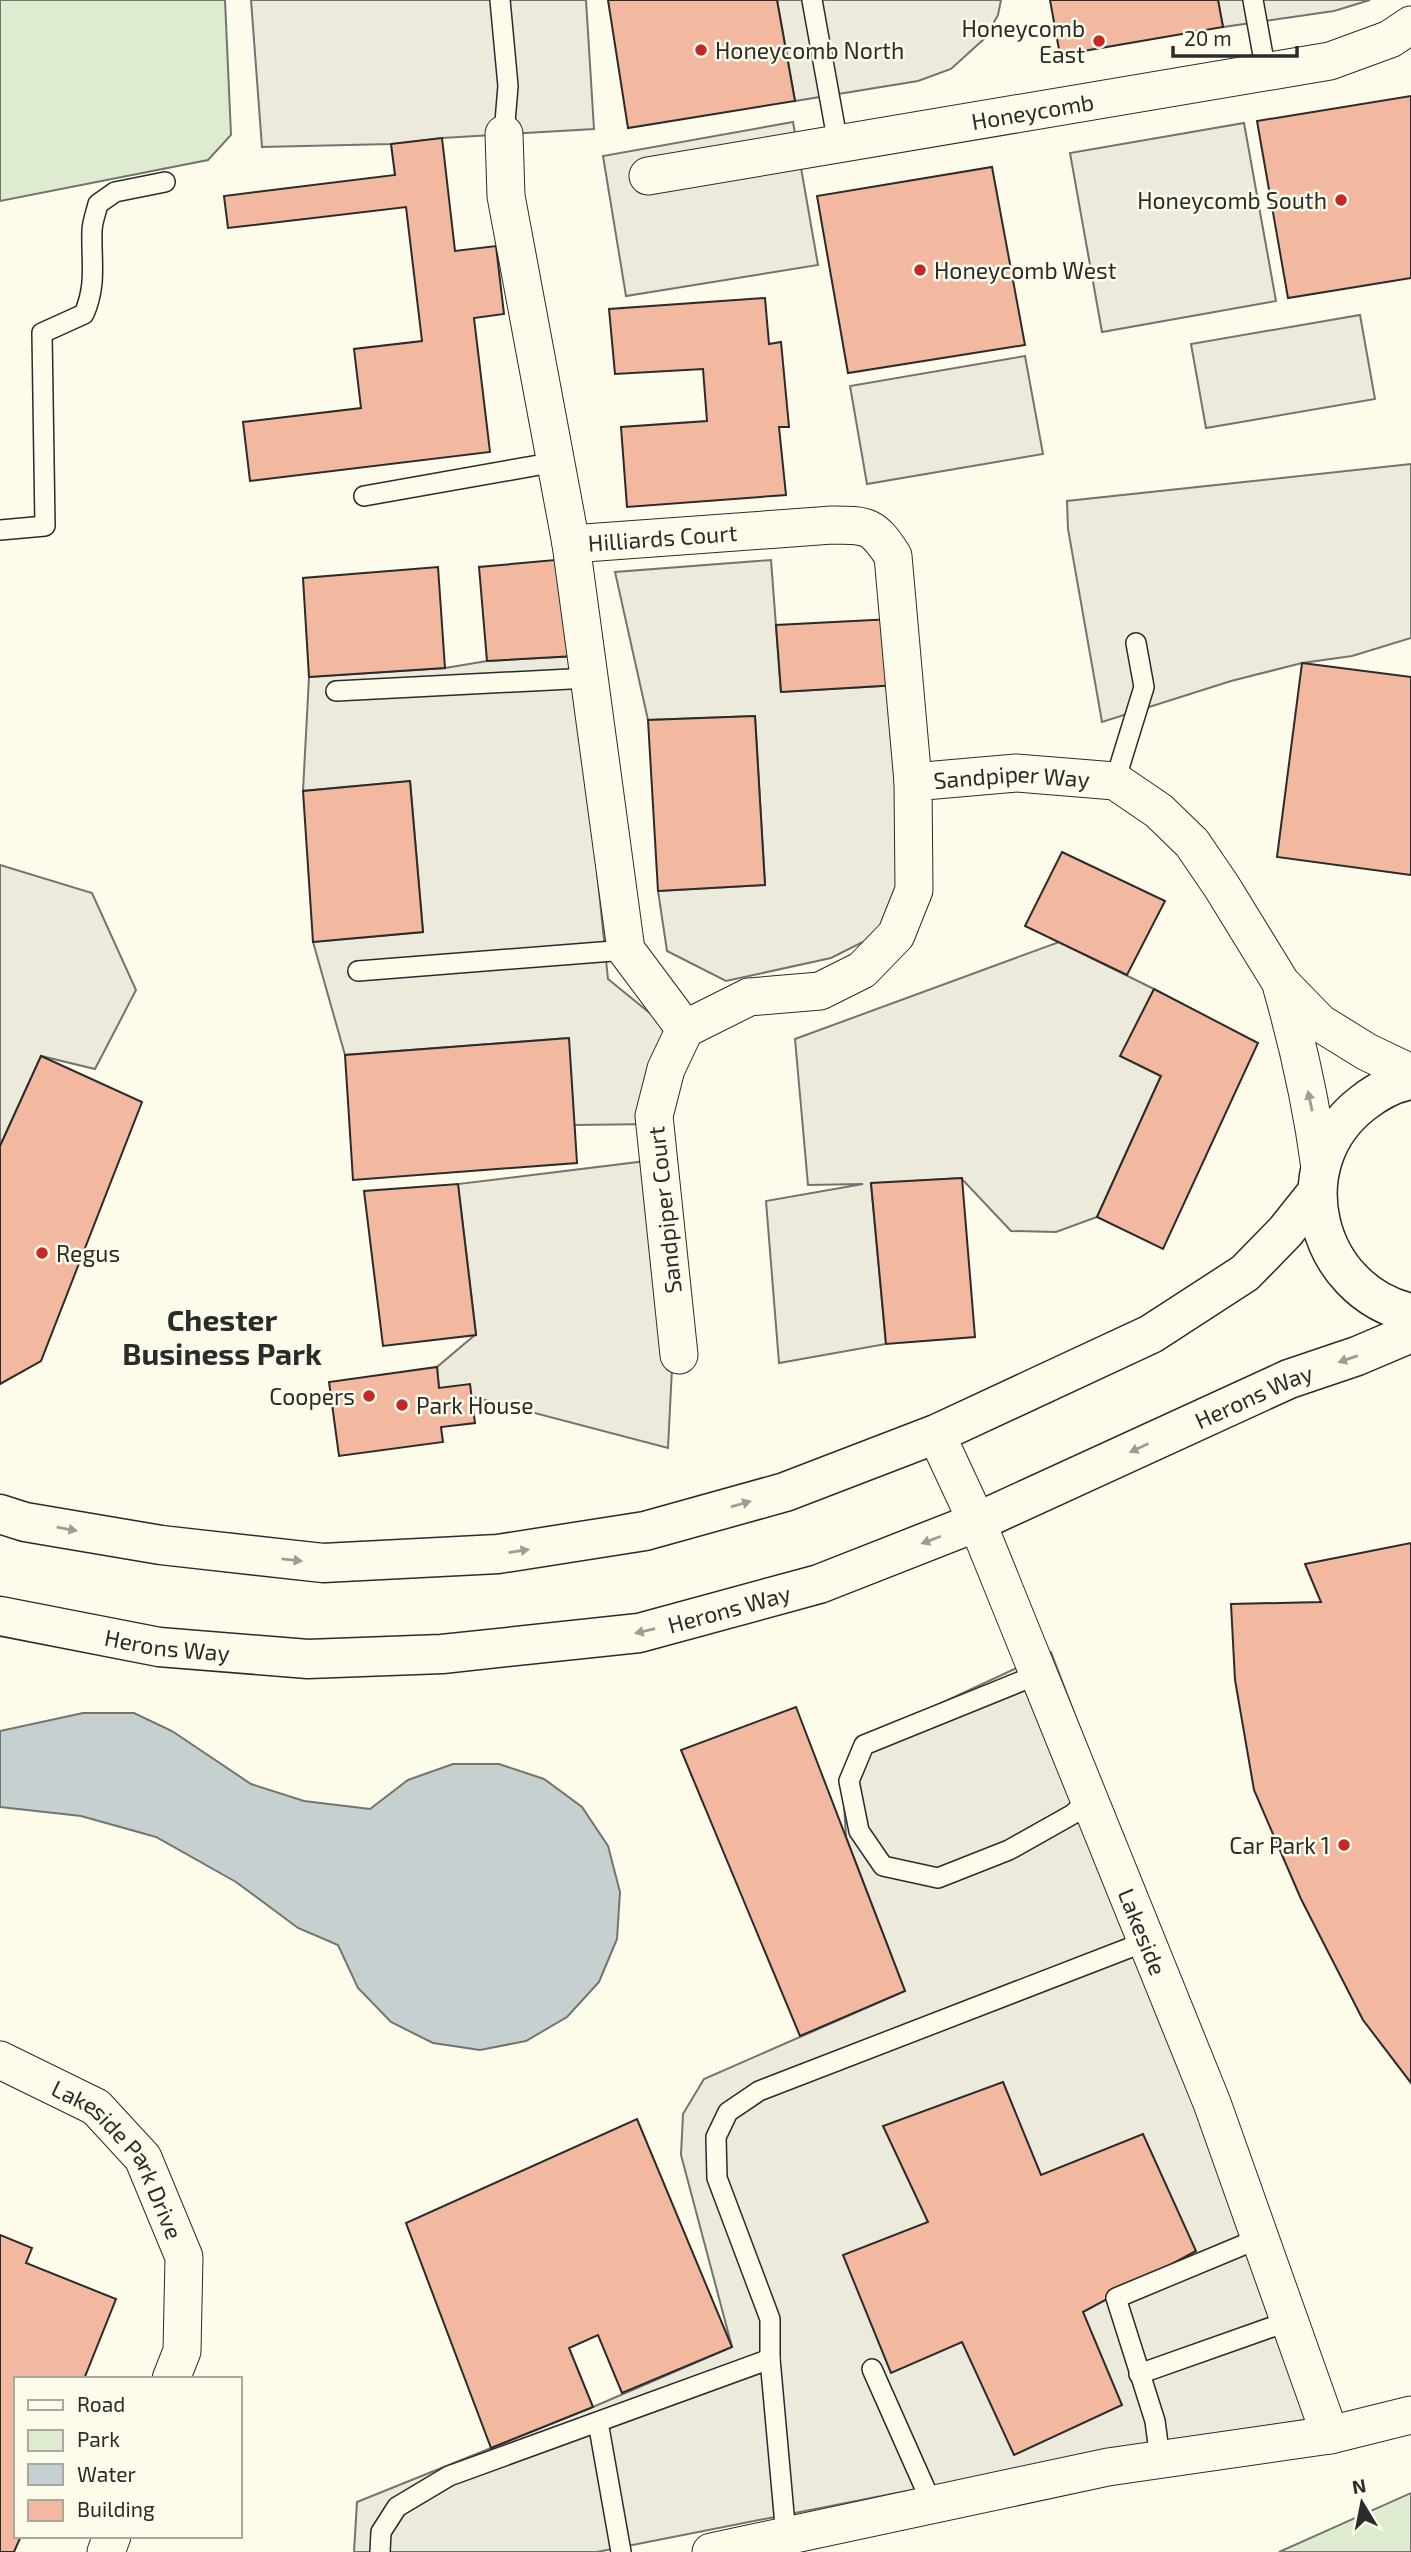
<svg xmlns="http://www.w3.org/2000/svg" width="1411" height="2552" font-family="'Exo 2',sans-serif">
	<style>
		.green { fill: #deebd1; stroke: #74746e; stroke-width: 2 }
		.parking { fill: #eceadb; stroke: #74746e; stroke-width: 2 }
		.water { fill: #c7d0d0; stroke: #74746e; stroke-width: 2 }
		.building { fill: #f2b8a0; stroke: #2b2b2b; stroke-width: 2 }
		.lines { fill: none; stroke-linecap: round; stroke-linejoin: round }
		.service-casing { stroke: #2b2b2b; stroke-width: 22 }
		.minor-casing { stroke: #2b2b2b; stroke-width: 39 }
		.tertiary-casing { stroke: #2b2b2b; stroke-width: 41 }
		.service { stroke: #fdfbea; stroke-width: 19 }
		.minor { stroke: #fdfbea; stroke-width: 37 }
		.tertiary { stroke: #fdfbea; stroke-width: 38 }
		.oneway { fill: #9e9d94 }
		.poi-dot { fill: #c62828; stroke: #fdfbea; stroke-width: 2.5 }
		.labels { text-anchor: middle; dominant-baseline: central; stroke-width: 5; stroke-linejoin: round; paint-order: stroke }
		.poi-label { font-size: 23px; fill: #2b2b2b; stroke: #fdfbea; text-anchor: end }
		.street-label { font-size: 23px; fill: #2b2b2b; stroke: #fdfbea }
		.district-label { font-size: 30px; font-weight: bold; fill: #2b2b2b; stroke: #fdfbea }
	</style>
	<rect width="100%" height="100%" fill="#fdfbea"/>
	<g class="green">
		<polygon points="0,0 225,0 231,135 208,160 0,201"/>
		<polygon points="1411,2493 1411,2552 1279,2552"/>
	</g>
	<g class="parking">
		<polygon points="251,0 586,0 594,129 442,138 391,144 262,147"/>
		<polygon points="777,0 1001,0 998,15 985,38 951,69 918,81 795,101"/>
		<polygon points="1218,0 1370,0 1334,11 1223,27"/>
		<polygon points="793,122 818,265 626,296 603,156"/>
		<polygon points="1244,123 1276,301 1102,332 1070,153"/>
		<polygon points="1360,315 1375,399 1206,428 1191,344"/>
		<polygon points="1025,356 1043,454 867,484 850,386"/>
		<polygon points="1411,464 1411,638 1352,656 1302,663 1231,681 1102,722 1068,529 1067,501"/>
		<polygon points="771,560 781,692 898,685 913,907 885,931 831,958 726,981 667,951 658,891 765,885 755,716 648,720 615,572"/>
		<polygon points="575,656 608,979 667,1027 656,1124 574,1125 568,1038 345,1055 313,942 423,932 410,781 303,791 309,677 445,668 487,661"/>
		<polygon points="0,865 92,893 136,990 95,1069 41,1056 0,1146"/>
		<polygon points="1059,942 1154,989 1121,1056 1161,1076 1097,1217 1056,1232 1011,1231 961,1178 871,1184 886,1344 779,1363 766,1201 863,1184 808,1185 795,1039"/>
		<polygon points="671,1158 673,1348 668,1448 439,1388 437,1367 476,1334 458,1184"/>
		<polygon points="1051,1652 1329,2381 1330,2416 1114,2450 597,2552 354,2552 357,2502 593,2407 732,2347 681,2155 683,2114 704,2079 905,1991 846,1837 843,1787 866,1738"/>
	</g>
	<polygon class="water" points="83,1713 134,1713 172,1731 251,1784 304,1801 370,1809 408,1780 453,1764 499,1764 544,1779 582,1807 608,1846 620,1892 617,1939 599,1982 567,2017 526,2041 480,2050 433,2043 391,2022 358,1988 338,1945 298,1928 236,1882 156,1837 81,1816 0,1807 0,1731"/>
	<g class="building">
		<polygon points="608,0 777,0 795,101 628,128"/>
		<polygon points="1050,0 1218,0 1223,27 1060,55"/>
		<polygon points="1411,96 1411,278 1288,298 1257,121"/>
		<polygon points="442,138 455,251 496,246 504,314 474,318 490,452 250,481 243,422 361,408 354,349 422,341 406,207 228,228 224,196 395,175 391,144"/>
		<polygon points="992,167 1025,345 848,373 817,196"/>
		<polygon points="765,298 769,344 781,342 789,427 779,427 786,495 627,507 621,427 707,421 703,369 615,374 609,309"/>
		<polygon points="566,559 575,656 487,661 479,567"/>
		<polygon points="438,567 445,668 309,677 303,578"/>
		<polygon points="892,619 898,685 781,692 776,625"/>
		<polygon points="1302,663 1411,677 1411,875 1277,857"/>
		<polygon points="755,716 765,885 658,891 648,720"/>
		<polygon points="410,781 423,932 313,942 303,791"/>
		<polygon points="1062,852 1165,901 1127,975 1025,926"/>
		<polygon points="1154,989 1258,1043 1163,1249 1097,1217 1161,1076 1120,1056"/>
		<polygon points="569,1038 577,1163 353,1180 345,1055"/>
		<polygon points="41,1056 142,1102 41,1361 0,1384 0,1146"/>
		<polygon points="962,1178 975,1337 886,1344 871,1183"/>
		<polygon points="458,1184 476,1335 383,1346 364,1191"/>
		<polygon points="437,1367 439,1388 470,1384 475,1423 441,1427 443,1442 339,1456 329,1382"/>
		<polygon points="1411,1543 1411,2083 1363,2020 1301,1899 1254,1790 1235,1680 1231,1604 1321,1602 1305,1564"/>
		<polygon points="796,1707 905,1991 800,2036 681,1750"/>
		<polygon points="1003,2082 1041,2175 1143,2134 1196,2251 1083,2312 1122,2405 1014,2455 962,2342 891,2373 843,2255 928,2222 883,2126"/>
		<polygon points="637,2119 732,2347 622,2393 598,2335 569,2348 593,2407 491,2448 406,2223"/>
		<polygon points="0,2235 32,2248 26,2263 116,2299 84,2379 16,2379 16,2536 21,2536 14,2552 0,2552"/>
	</g>
	<g class="lines">
		<defs>
			<g id="service">
				<polyline points="500,0 508,86 504,134"/>
				<polyline points="812,0 838,144"/>
				<polyline points="1253,0 1266,72"/>
				<polyline points="364,496 556,462"/>
				<path d="M0,530L45,526L42,333L84,314C97,284 91,262 92,231C92,222 96,213 98,204L115,192L165,182"/>
				<polyline points="336,691 589,678"/>
				<polyline points="1115,781 1144,687 1136,643"/>
				<polyline points="358,971 626,950"/>
				<polyline points="1039,1674 864,1745 849,1781 859,1831 883,1866 938,1878 1009,1850 1073,1814 1089,1799"/>
				<polyline points="872,2369 932,2504"/>
				<polyline points="1139,2374 1289,2321"/>
				<polyline points="598,2422 621,2552"/>
				<polyline points="1160,2459 1155,2421 1116,2298 1260,2238"/>
				<polyline points="786,2536 770,2359 770,2319 717,2178 716,2137 728,2112 759,2091 1129,1948 1145,1936"/>
				<polyline points="380,2552 381,2532 397,2507 449,2476 770,2359"/>
			</g>
			<g id="minor">
				<polyline points="504,134 506,196 571,544"/>
				<path id="s1" d="M648,176L1330,61L1390,39L1411,25"/>
				<path d="M1282,988C1299,1048 1312,1107 1320,1168"/>
				<path id="s2" d="M685,1029L626,950L571,544L832,525C868,525 873,525 893,556L913,782"/>
				<path id="s3" d="M685,1029L749,997L820,991L862,970L896,935L914,890L913,782L1016,773L1115,781L1159,811L1192,843L1222,887L1281,983L1320,1023L1367,1052L1411,1073"/>
				<polyline points="679,1355 654,1116 666,1069 685,1029"/>
				<path id="s4" d="M936,1434L977,1522L1212,2103L1330,2435"/>
				<path id="s5" d="M0,2060L96,2107L143,2158L184,2257L182,2351L171,2379"/>
				<polyline points="106,2552 112,2536"/>
				<polyline points="711,2552 1108,2467 1330,2435 1411,2415"/>
			</g>
			<g id="tertiary">
				<path d="M1411,1080C1393,1083 1377,1092 1363,1103C1283,1164 1315,1291 1411,1313"/>
				<polyline points="0,1514 25,1522 161,1545 323,1563 498,1554 645,1531 785,1492 936,1434 1151,1334 1245,1273 1285,1232 1317,1192"/>
				<path id="s6" d="M0,1616L159,1647L308,1659L442,1654L639,1633L819,1584L977,1522L1289,1379L1357,1356L1411,1333"/>
			</g>
		</defs>
		<use href="#service" class="service-casing"/>
		<use href="#minor" class="minor-casing"/>
		<use href="#tertiary" class="tertiary-casing"/>
		<use href="#service" class="service"/>
		<use href="#minor" class="minor"/>
		<use href="#tertiary" class="tertiary"/>
	</g>
	<defs><path id="oneway-solid" d="M-6-.8H1V-3.2L6.5 0L1 3.2V.8H-6Z" transform="scale(1.75)"/></defs>
	<g class="oneway">
		<use href="#oneway-solid" transform="translate(1310 1101) rotate(-102)"/>
		<use href="#oneway-solid" transform="translate(1348 1359) rotate(161)"/>
		<use href="#oneway-solid" transform="translate(1139 1448) rotate(155)"/>
		<use href="#oneway-solid" transform="translate(741 1504) rotate(-16)"/>
		<use href="#oneway-solid" transform="translate(67 1529) rotate(10)"/>
		<use href="#oneway-solid" transform="translate(931 1540) rotate(159)"/>
		<use href="#oneway-solid" transform="translate(519 1551) rotate(-9)"/>
		<use href="#oneway-solid" transform="translate(292 1560) rotate(6)"/>
		<use href="#oneway-solid" transform="translate(645 1631) rotate(167)"/>
	</g>
	<g class="poi-dot">
		<circle cx="1099" cy="41" r="7"/>
		<circle cx="701" cy="50" r="7"/>
		<circle cx="1341" cy="200" r="7"/>
		<circle cx="920" cy="270" r="7"/>
		<circle cx="42" cy="1253" r="7"/>
		<circle cx="369" cy="1396" r="7"/>
		<circle cx="402" cy="1405" r="7"/>
		<circle cx="1344" cy="1845" r="7"/>
	</g>
	<g class="labels">
		<g class="poi-label">
			<text x="1085" y="28">Honeycomb<tspan x="1085" dy="26">East</tspan></text>
			<text x="715" y="50" text-anchor="start">Honeycomb North</text>
			<text x="1327" y="200">Honeycomb South</text>
			<text x="934" y="270" text-anchor="start">Honeycomb West</text>
			<text x="56" y="1253" text-anchor="start">Regus</text>
			<text x="355" y="1396">Coopers</text>
			<text x="416" y="1405" text-anchor="start">Park House</text>
			<text x="1330" y="1845">Car Park 1</text>
		</g>
		<g class="street-label">
			<text stroke="none"><textPath href="#s1" startOffset="390">Honeycomb</textPath></text>
			<text stroke="none"><textPath href="#s2" startOffset="600">Hilliards Court</textPath></text>
			<text stroke="none"><textPath href="#s3" startOffset="494">Sandpiper Way</textPath></text>
			<text transform="translate(664 1210) rotate(-96)">Sandpiper Court</text>
			<text stroke="none"><textPath href="#s6" startOffset="1304">Herons Way</textPath></text>
			<text stroke="none"><textPath href="#s6" startOffset="737">Herons Way</textPath></text>
			<text stroke="none"><textPath href="#s6" startOffset="170">Herons Way</textPath></text>
			<text stroke="none"><textPath href="#s4" startOffset="539">Lakeside</textPath></text>
			<text stroke="none"><textPath href="#s5" startOffset="161">Lakeside Park Drive</textPath></text>
		</g>
		<g class="district-label">
			<text x="222" y="1319">Chester<tspan x="222" dy="34">Business Park</tspan></text>
		</g>
	</g>
	<rect x="14" y="2377" width="228" height="161" fill="#fdfbea" stroke="#a9a89e" stroke-width="2"/>
	<rect x="28" y="2400" width="35" height="10" fill="#fdfbea" stroke="#a9a89e" stroke-width="2"/>
	<text x="77" y="2412" font-size="21" fill="#2b2b2b">Road</text>
	<rect x="28" y="2430" width="35" height="21" fill="#deebd1" stroke="#a9a89e" stroke-width="2"/>
	<text x="77" y="2447" font-size="21" fill="#2b2b2b">Park</text>
	<rect x="28" y="2464" width="35" height="21" fill="#c7d0d0" stroke="#a9a89e" stroke-width="2"/>
	<text x="77" y="2482" font-size="21" fill="#2b2b2b">Water</text>
	<rect x="28" y="2500" width="35" height="21" fill="#f2b8a0" stroke="#a9a89e" stroke-width="2"/>
	<text x="77" y="2517" font-size="21" fill="#2b2b2b">Building</text>
	<g transform="translate(1362 2503) rotate(350)" stroke="#fdfbea" stroke-width="5" paint-order="stroke">
	<path d="M0-5L12 26L0 18L-12 26Z" fill="#2b2b2b"/>
	<text y="-10" font-size="19" font-weight="bold" text-anchor="middle" fill="#2b2b2b">N</text>
	</g>
	<path d="M1173 46v10h124v-10" fill="none" stroke="#2b2b2b" stroke-width="3.5"/>
	<text x="1184" y="46" font-size="21" fill="#2b2b2b" stroke="#fdfbea" stroke-width="5" paint-order="stroke">20 m</text>
</svg>
